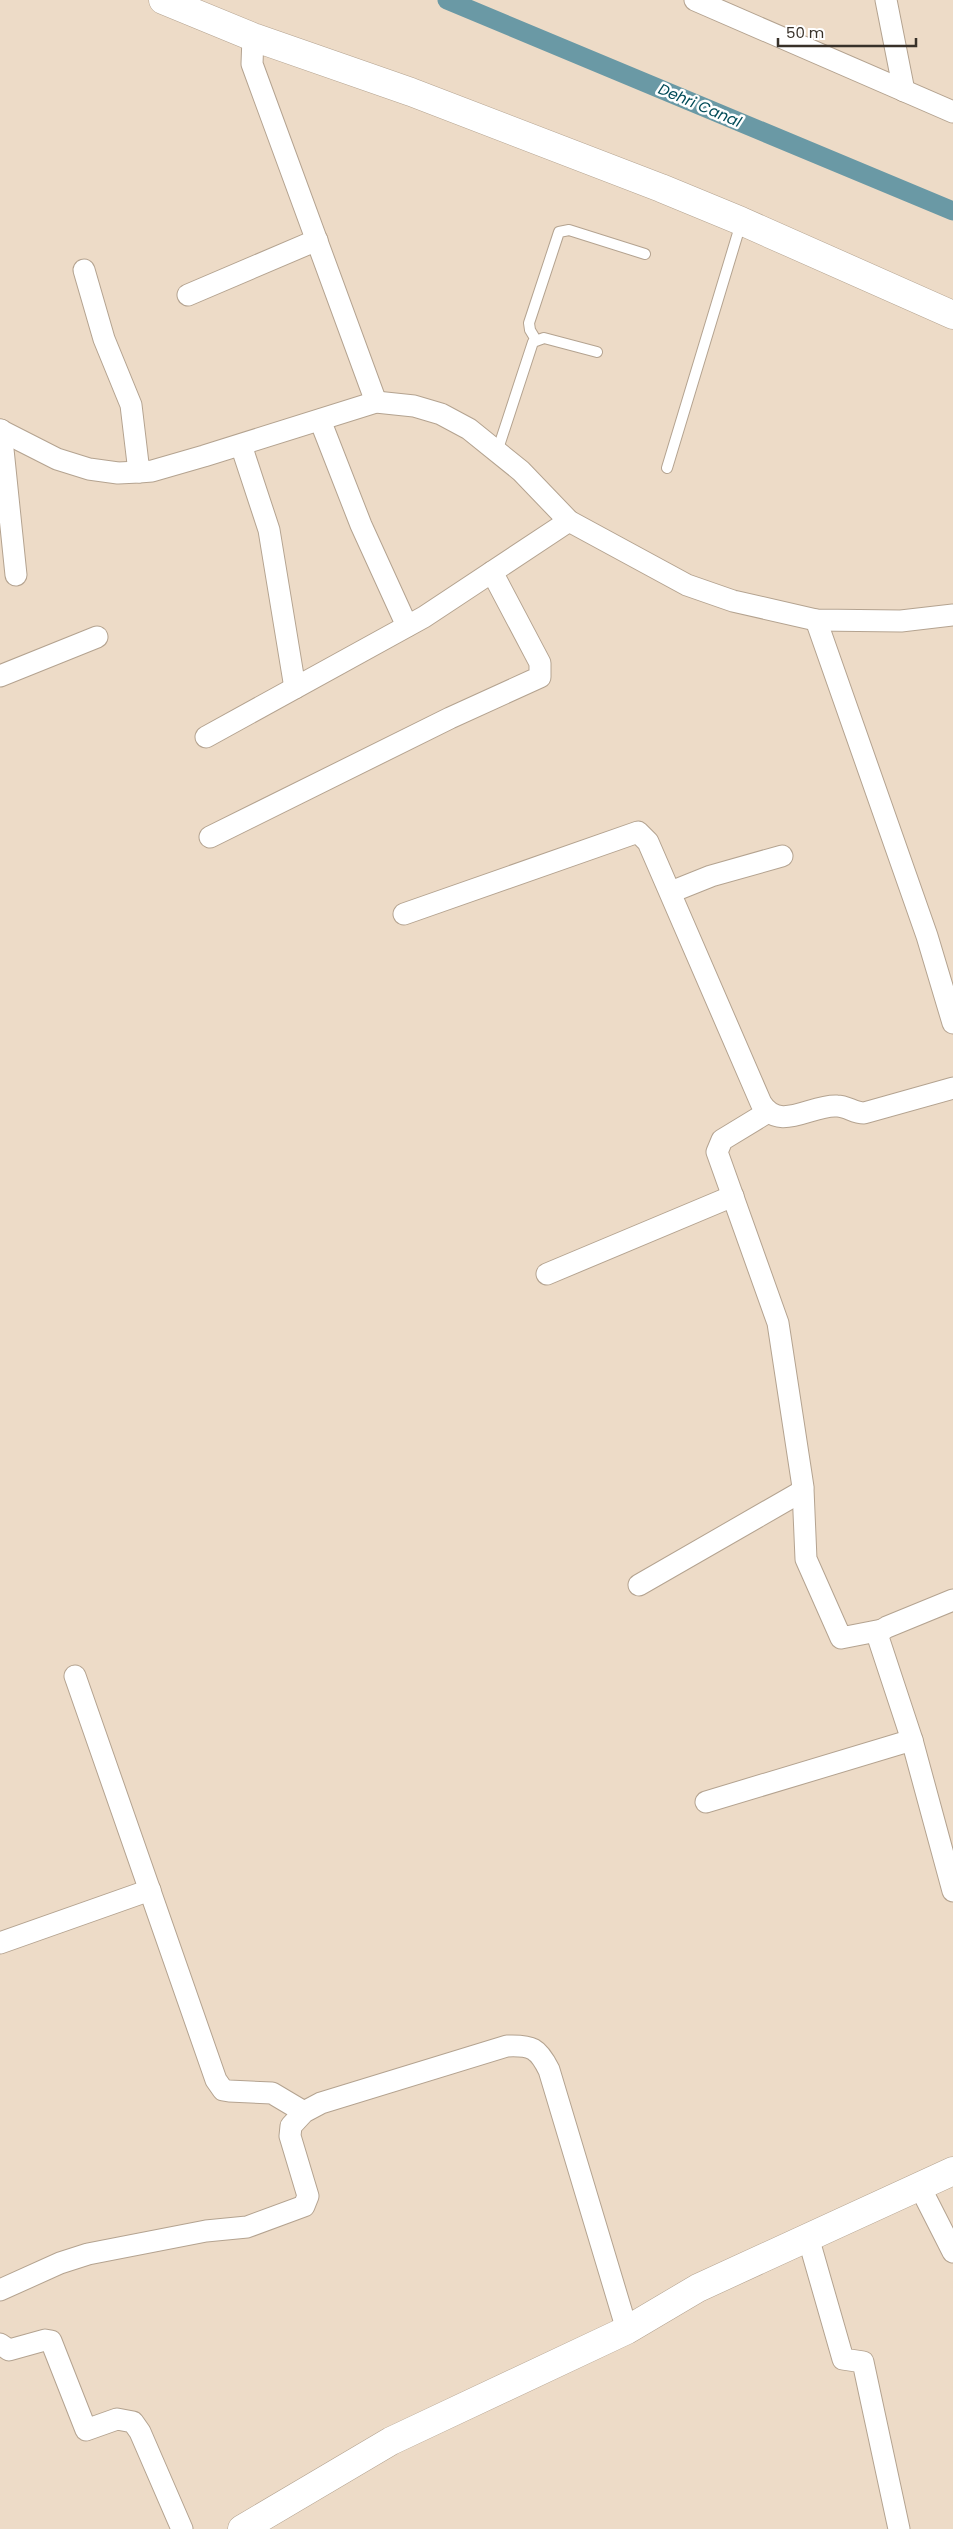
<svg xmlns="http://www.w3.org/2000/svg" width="953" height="2529" font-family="Poppins,sans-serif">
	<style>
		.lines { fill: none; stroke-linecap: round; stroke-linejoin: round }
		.canal { stroke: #6a99a5; stroke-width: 19 }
		.service-casing { stroke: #b4a390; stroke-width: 12 }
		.minor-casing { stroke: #b4a390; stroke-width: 23 }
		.secondary-casing { stroke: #b4a390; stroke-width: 29 }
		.trunk-casing { stroke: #b4a390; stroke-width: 29 }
		.service { stroke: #fff; stroke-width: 10 }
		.minor { stroke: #fff; stroke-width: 21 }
		.secondary { stroke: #fff; stroke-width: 28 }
		.trunk { stroke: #fff; stroke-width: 28 }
		.labels { text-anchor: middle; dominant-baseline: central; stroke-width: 5; stroke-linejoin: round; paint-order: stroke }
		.water-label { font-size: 15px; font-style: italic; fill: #014b58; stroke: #fff }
	</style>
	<rect width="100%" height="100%" fill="#eddbc7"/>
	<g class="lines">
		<polyline class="canal" points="447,0 953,211"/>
		<defs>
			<g id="service">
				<polyline points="536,340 530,330 529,323 559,232 569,230 645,254"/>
				<polyline points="497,452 533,342 544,338 597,352"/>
				<polyline points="667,468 741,223"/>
			</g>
			<g id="minor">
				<polyline points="695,0 953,112"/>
				<polyline points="886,0 904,91"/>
				<polyline points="253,37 252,64 376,402"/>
				<polyline points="84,270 104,339 131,405 139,472"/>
				<polyline points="188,295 317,240"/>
				<polyline points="320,420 361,525 407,626"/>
				<polyline points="0,430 57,459 89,469 118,473 139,472 152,471 204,456 376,402 414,406 441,414 469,429 521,471 569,521 687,585 733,601 816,620 901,621 953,615"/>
				<polyline points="1,430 16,575"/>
				<polyline points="241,445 269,530 295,688"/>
				<polyline points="816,620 927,936 953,1023"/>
				<polyline points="0,676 97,637"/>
				<polyline points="206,737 424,617 569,521"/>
				<polyline points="210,837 450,718 540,677 540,663 492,572"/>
				<polyline points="671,892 711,876 782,856"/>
				<path d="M404,914L638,832L648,842L761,1103C779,1133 812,1104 837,1106C847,1106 854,1113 864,1113L953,1088"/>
				<polyline points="547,1274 733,1196"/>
				<polyline points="803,1489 806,1559 841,1638 882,1630"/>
				<polyline points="639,1585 799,1493 803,1487 778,1323 717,1152 722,1140 768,1112"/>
				<polyline points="953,1600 887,1627 882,1630 878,1637 912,1740 953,1891"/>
				<polyline points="75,1676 216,2080 223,2090 229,2091 272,2093 304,2112"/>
				<polyline points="706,1802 912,1740"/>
				<polyline points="0,1943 150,1890"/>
				<polyline points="920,2187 953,2252"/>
				<polyline points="808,2237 843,2359 863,2362 899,2529"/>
				<path d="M0,2290L60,2263L88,2254L206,2231L247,2227L304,2206L308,2196L290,2136L291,2126L304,2112L321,2103L507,2046C532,2045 538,2048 549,2070L627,2330"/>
				<polyline points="0,2344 9,2350 45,2340 51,2341 86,2430 117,2419 133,2422 140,2432 182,2529"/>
			</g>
			<polyline id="secondary" points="242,2529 391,2441 627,2330 698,2288 953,2171"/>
			<polyline id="trunk" points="163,0 253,37 411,92 661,188 741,221 953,315"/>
		</defs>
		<use href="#service" class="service-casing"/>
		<use href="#minor" class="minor-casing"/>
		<use href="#secondary" class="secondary-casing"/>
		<use href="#trunk" class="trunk-casing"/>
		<use href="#service" class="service"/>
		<use href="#minor" class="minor"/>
		<use href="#secondary" class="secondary"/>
		<use href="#trunk" class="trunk"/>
	</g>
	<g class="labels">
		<g class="water-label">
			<text transform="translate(700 105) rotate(23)">Dehri Canal</text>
		</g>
	</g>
	<path d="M778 38v8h138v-8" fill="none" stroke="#383129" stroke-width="2.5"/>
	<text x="786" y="38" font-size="15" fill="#383129" stroke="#ffffff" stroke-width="4" paint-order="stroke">50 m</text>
</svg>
